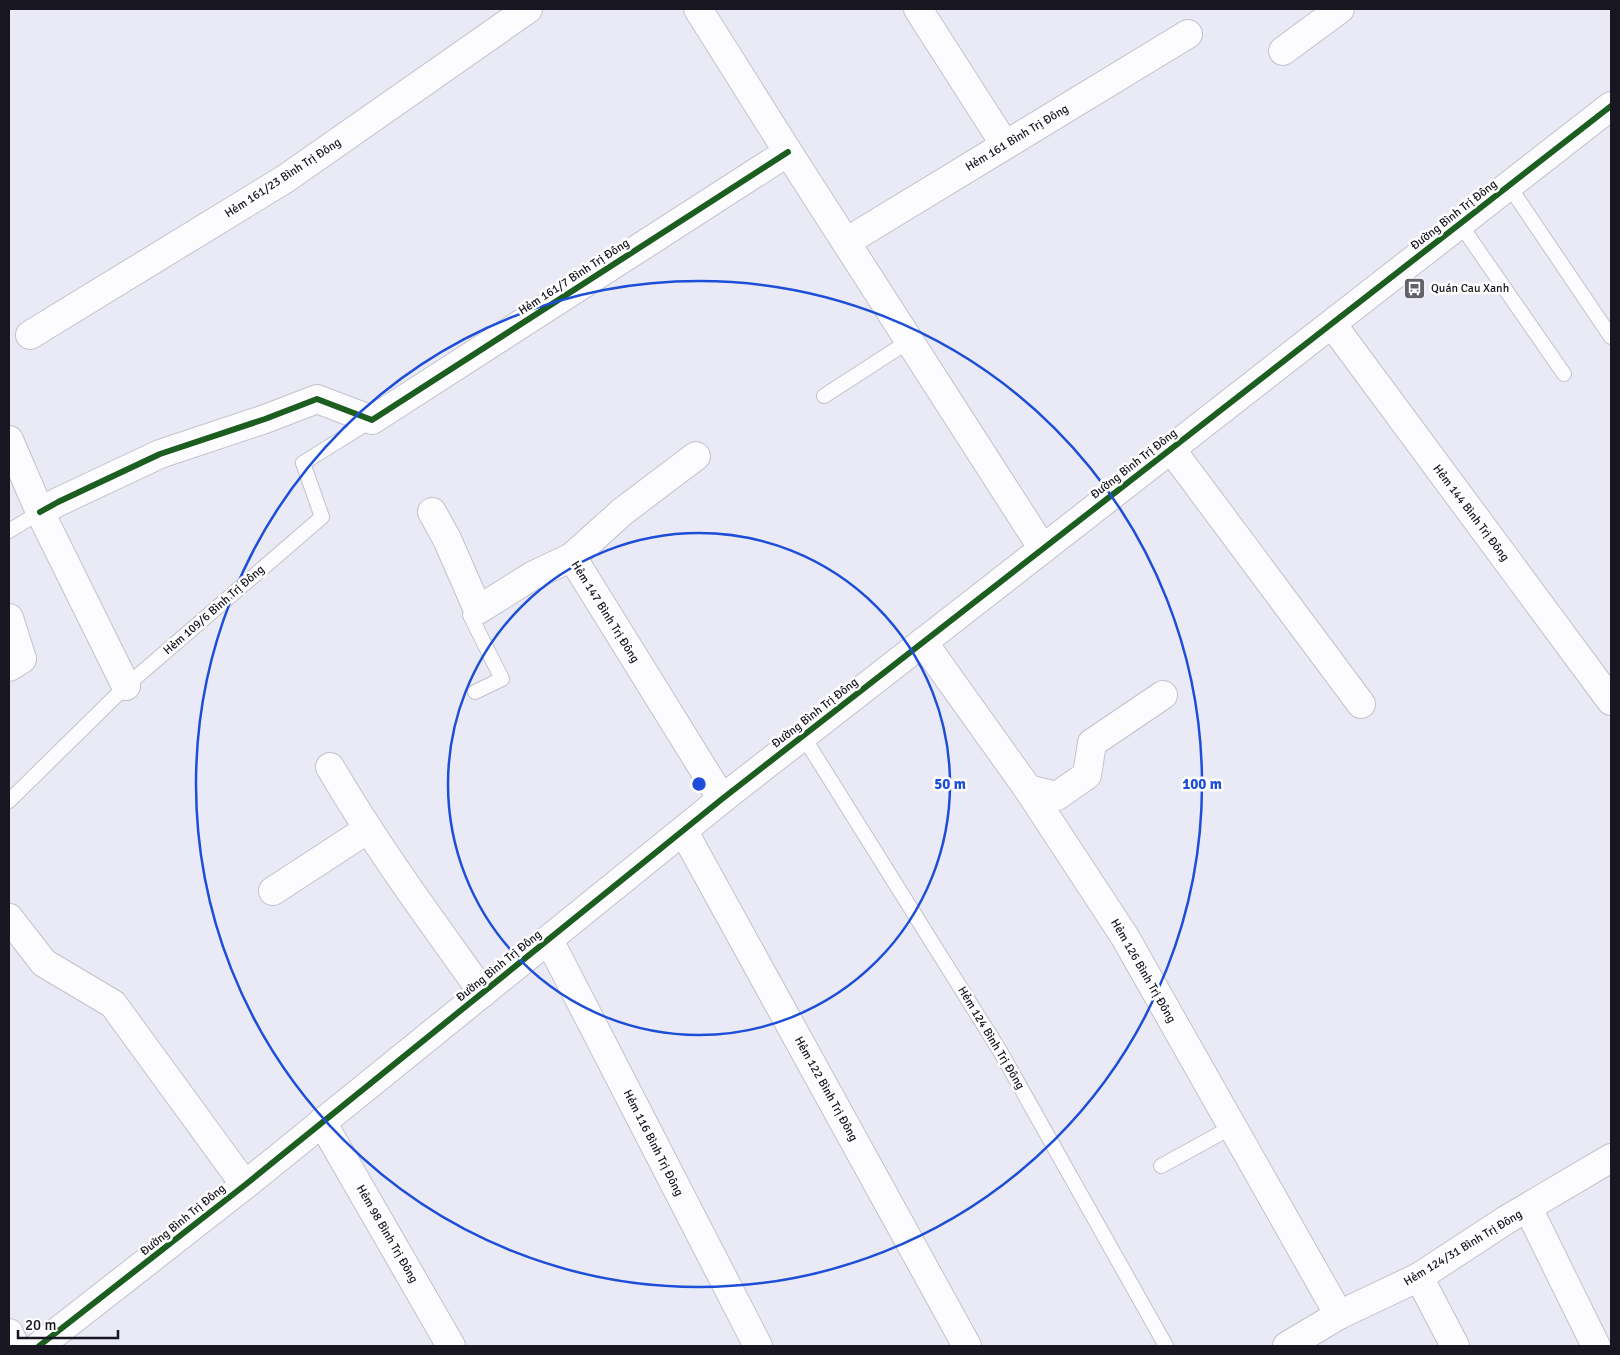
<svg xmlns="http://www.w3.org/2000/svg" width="1620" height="1355" font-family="Signika,sans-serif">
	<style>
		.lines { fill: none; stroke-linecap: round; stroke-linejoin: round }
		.service-casing { stroke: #c2c2cd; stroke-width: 16 }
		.minor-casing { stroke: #c2c2cd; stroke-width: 30 }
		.tertiary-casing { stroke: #c2c2cd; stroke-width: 30 }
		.service { stroke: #fcfcfe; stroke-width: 14 }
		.minor { stroke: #fcfcfe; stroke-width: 28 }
		.tertiary { stroke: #fcfcfe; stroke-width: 28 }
		.cycleway-casing { stroke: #fff; stroke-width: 9 }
		.cycleway { stroke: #1b5e20; stroke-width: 6 }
		.ring { fill: none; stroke: #1d4ed8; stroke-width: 2.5 }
		.labels { text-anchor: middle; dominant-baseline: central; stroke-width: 5; stroke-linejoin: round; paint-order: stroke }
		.street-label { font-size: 12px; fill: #181721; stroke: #fff }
		.poi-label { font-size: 12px; fill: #181721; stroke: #fff; text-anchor: start }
		.centre { fill: #1d4ed8; stroke: #fff; stroke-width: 2.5 }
		.ring-label { font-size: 15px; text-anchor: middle; font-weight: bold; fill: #1d4ed8; stroke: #fff; stroke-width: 5; stroke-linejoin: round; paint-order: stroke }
	</style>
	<rect width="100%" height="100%" fill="#eaeaf7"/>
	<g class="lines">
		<defs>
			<g id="service">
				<polyline points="1509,186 1611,337"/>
				<polyline points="1460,224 1564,374"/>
				<polyline points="824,396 909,341"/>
				<polyline points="9,531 40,512"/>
				<polyline points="475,692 502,679 470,615 478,610"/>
				<polyline points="803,736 1000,1051 1166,1346"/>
				<polyline points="9,801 126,686 322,517 303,463 372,420"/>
				<polyline points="1161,1166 1232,1127"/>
			</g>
			<g id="minor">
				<polyline points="698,9 788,152 1043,549"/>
				<polyline points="918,9 1005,145"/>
				<polyline points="1283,51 1340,9"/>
				<polyline points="846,242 1188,34"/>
				<polyline points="1332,324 1611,701"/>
				<polyline points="30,335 285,179 528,9"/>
				<polyline points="9,440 40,512 126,686"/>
				<polyline points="1171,449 1361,704"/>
				<polyline points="40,512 58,502 160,454 265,419 317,399 372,420 788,152"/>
				<polyline points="432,512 447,539 478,610 532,576 572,557 722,799"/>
				<polyline points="572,557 622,512 696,456"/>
				<polyline points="9,618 22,659 9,667"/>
				<polyline points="923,642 1028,789 1125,937 1339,1315"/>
				<path d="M330,767C376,846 430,919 483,993"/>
				<polyline points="1028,789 1057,796 1087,775 1092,743 1163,695"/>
				<polyline points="684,832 967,1346"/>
				<polyline points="273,891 368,829"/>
				<polyline points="9,918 44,963 113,1004 245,1185"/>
				<polyline points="549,940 758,1346"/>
				<polyline points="322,1122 451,1346"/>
				<polyline points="1528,1208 1596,1346"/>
				<polyline points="1419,1277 1455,1346"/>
				<polyline points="9,1333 15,1346"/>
				<polyline points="1287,1346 1339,1315 1419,1277 1506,1220 1611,1158"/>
			</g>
			<polyline id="tertiary" points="39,1346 245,1185 722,799 1611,106"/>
		</defs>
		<use href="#service" class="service-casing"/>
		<use href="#minor" class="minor-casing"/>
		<use href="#tertiary" class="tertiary-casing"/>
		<use href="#service" class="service"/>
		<use href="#minor" class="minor"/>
		<use href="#tertiary" class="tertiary"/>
		<defs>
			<g id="cycleway">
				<polyline points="40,512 58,502 160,454 265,419 317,399 372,420 788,152"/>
				<polyline points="39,1346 245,1185 722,799 1611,106"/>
			</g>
		</defs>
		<use href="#cycleway" class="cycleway-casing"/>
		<use href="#cycleway" class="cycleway"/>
	</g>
	<g class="ring">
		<circle cx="699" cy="784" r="251"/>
		<circle cx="699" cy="784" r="503"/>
	</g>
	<defs>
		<symbol id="bus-square" viewBox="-11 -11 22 22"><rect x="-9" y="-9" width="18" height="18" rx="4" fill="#62616c" stroke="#fff"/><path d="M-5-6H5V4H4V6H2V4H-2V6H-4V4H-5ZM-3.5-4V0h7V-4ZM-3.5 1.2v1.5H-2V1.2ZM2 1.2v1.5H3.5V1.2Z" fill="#fff"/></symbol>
	</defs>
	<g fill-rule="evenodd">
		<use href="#bus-square" x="1402" y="276" width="25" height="25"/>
	</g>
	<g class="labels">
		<g class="street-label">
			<text transform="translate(1017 138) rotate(-31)">Hẻm 161 Bình Trị Đông</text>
			<text transform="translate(283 178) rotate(-33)">Hẻm 161/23 Bình Trị Đông</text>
			<text transform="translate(1454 215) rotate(-38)">Đường Bình Trị Đông</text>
			<text transform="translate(574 277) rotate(-33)">Hẻm 161/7 Bình Trị Đông</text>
			<text transform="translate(1134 464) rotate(-38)">Đường Bình Trị Đông</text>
			<text transform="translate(1471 513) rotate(53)">Hẻm 144 Bình Trị Đông</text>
			<text transform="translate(214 610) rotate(-41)">Hẻm 109/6 Bình Trị Đông</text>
			<text transform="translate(605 612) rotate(58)">Hẻm 147 Bình Trị Đông</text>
			<text transform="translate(815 713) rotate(-38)">Đường Bình Trị Đông</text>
			<text transform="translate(499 966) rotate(-39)">Đường Bình Trị Đông</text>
			<text transform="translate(1143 971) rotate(60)">Hẻm 126 Bình Trị Đông</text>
			<text transform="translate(991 1038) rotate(59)">Hẻm 124 Bình Trị Đông</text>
			<text transform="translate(826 1089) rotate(61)">Hẻm 122 Bình Trị Đông</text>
			<text transform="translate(653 1143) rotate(63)">Hẻm 116 Bình Trị Đông</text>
			<text transform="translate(183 1220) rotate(-39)">Đường Bình Trị Đông</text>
			<text transform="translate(387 1234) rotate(60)">Hẻm 98 Bình Trị Đông</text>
			<text transform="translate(1463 1248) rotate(-31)">Hẻm 124/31 Bình Trị Đông</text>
		</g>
		<g class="poi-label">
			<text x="1431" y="288">Quán Cau Xanh</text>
		</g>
	</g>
	<circle cx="699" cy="784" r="8" class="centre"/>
	<g class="ring-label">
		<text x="950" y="789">50 m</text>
		<text x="1202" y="789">100 m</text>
	</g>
	<rect width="1620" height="1355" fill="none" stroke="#181721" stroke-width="20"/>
	<path d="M18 1330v8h100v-8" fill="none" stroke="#181721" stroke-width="2.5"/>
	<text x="25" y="1330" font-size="15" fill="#181721" stroke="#ffffff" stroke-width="4" paint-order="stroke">20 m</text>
</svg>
